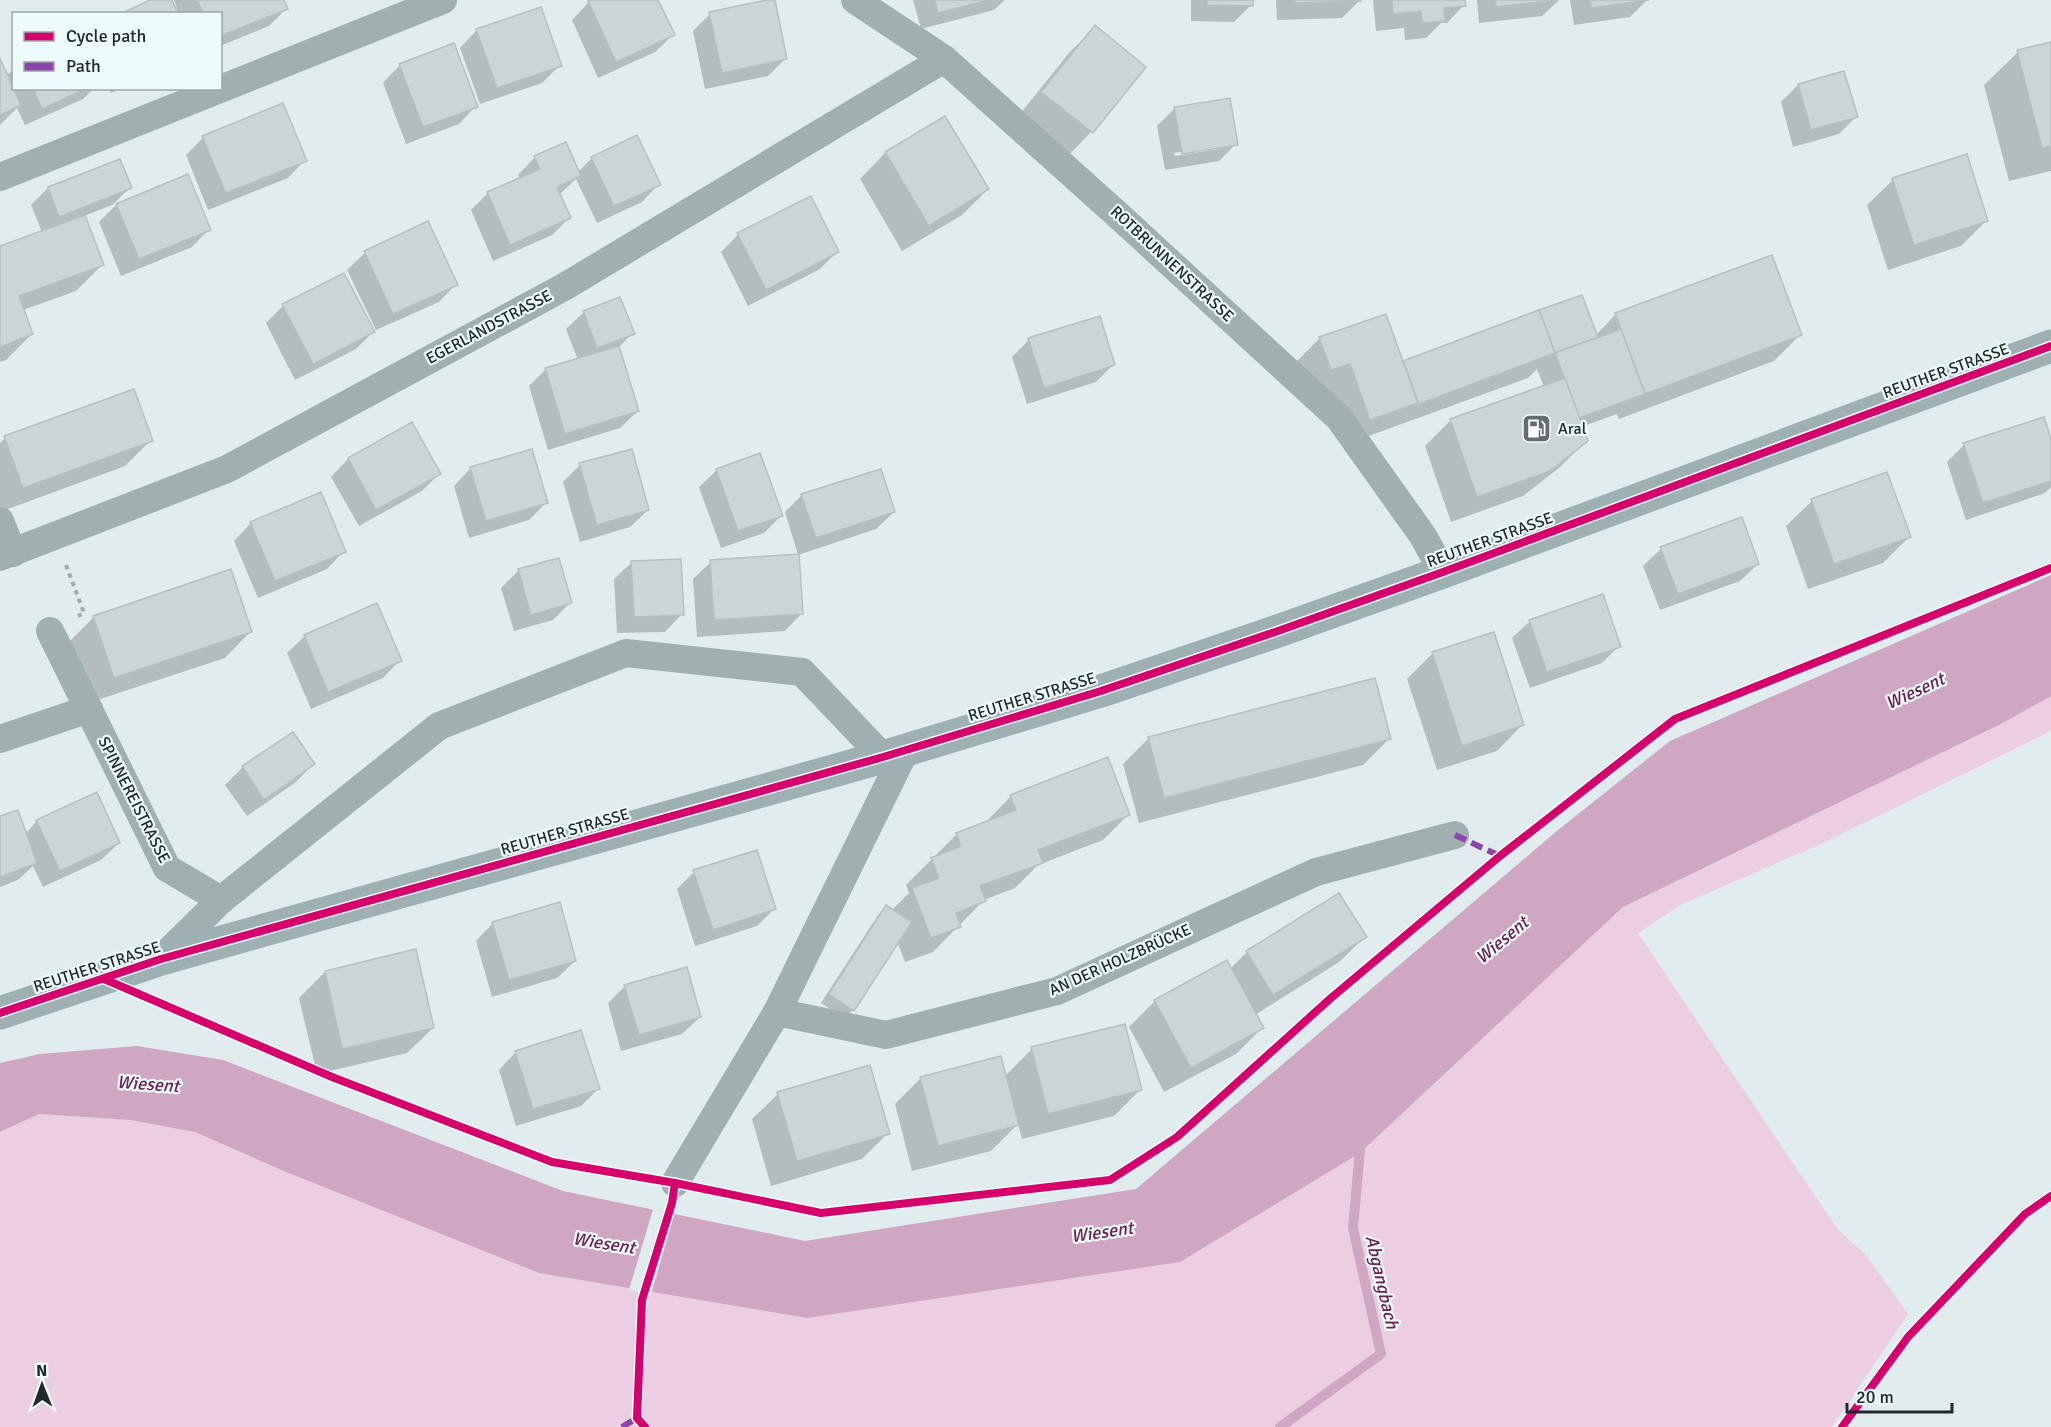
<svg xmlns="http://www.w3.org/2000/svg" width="2051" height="1427" font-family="Signika,sans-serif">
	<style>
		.green { fill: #ebcee2 }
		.water { fill: #d0a7c2 }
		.pier { fill: #e0ecee }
		.shadow { fill: #0003; fill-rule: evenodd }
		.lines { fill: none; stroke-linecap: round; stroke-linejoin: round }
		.stream { stroke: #d0a7c2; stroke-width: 10 }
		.building { fill: #ccd5d6; stroke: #b6bfc1; stroke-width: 1.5 }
		.path { stroke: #a0abad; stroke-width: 4; stroke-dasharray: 4.5 4.5; stroke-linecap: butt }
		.street { stroke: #a2afb1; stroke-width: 28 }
		.primary { stroke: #9fb0b2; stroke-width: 33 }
		.quiet { stroke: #8e44ad; stroke-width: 6; stroke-dasharray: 12 6; stroke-linecap: butt }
		.cycleway-casing { stroke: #eefbfd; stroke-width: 11 }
		.cycleway { stroke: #d6006c; stroke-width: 8 }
		.labels { text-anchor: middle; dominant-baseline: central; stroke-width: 4.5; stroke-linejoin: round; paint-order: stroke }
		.street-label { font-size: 16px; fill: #20282a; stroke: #eefbfd }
		.poi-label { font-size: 16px; fill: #20282a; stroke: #eefbfd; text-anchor: start }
		.water-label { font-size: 18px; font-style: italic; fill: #6d2153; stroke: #eefbfd }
	</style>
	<rect width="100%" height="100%" fill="#e0ecee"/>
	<polygon class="green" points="2051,696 2051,730 2045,734 1821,844 1680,905 1638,933 1838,1230 1866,1255 1908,1314 1832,1427 0,1427 0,1132 39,1114 130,1120 195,1132 286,1172 539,1273 807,1318 1360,1153 1623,907 2001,724"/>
	<polygon class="water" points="2051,575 2051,696 2001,724 1623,907 1360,1153 1180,1262 807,1318 539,1273 286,1172 195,1132 130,1120 39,1114 0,1132 0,1063 40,1054 137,1046 223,1060 563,1191 805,1241 1136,1189 1558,830 1670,741"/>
	<polygon class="pier" points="653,1209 674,1215 651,1295 629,1290"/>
	<g class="shadow">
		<polygon points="154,0 170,0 175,10 177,9 174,0 282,0 286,9 269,26 220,46 220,14 124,14"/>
		<polygon points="594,0 657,0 673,35 655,52 598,78 572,20 589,2"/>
		<polygon points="913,0 1005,0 994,10 921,29"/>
		<polygon points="1191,0 1251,0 1251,5 1234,22 1191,21"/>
		<polygon points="1276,0 1360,0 1342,18 1277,20"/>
		<polygon points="1373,0 1464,0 1464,5 1447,23 1441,23 1426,38 1405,40 1404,28 1376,31"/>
		<polygon points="1477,0 1559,0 1542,16 1479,23"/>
		<polygon points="1570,0 1647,0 1630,17 1574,25"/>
		<polygon points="710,14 786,58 768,76 705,89 693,31"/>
		<polygon points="1095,27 1144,67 1091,132 1066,158 1016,119 1069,53"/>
		<polygon points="477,30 560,65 542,83 480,104 460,48"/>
		<polygon points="2051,43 2051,171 2009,181 1984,85 2018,52"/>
		<polygon points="0,62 6,76 14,69 14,88 94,88 83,99 25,125 17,108 0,125"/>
		<polygon points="400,65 476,106 459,124 406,144 383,83"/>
		<polygon points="1798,85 1856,117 1839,134 1793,147 1781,102"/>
		<polygon points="109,88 121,88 111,93"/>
		<path d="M1175,108L1236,144L1219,161L1165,170L1157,126ZM1219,146V149L1175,156L1174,153Z"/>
		<polygon points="945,118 988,189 962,215 902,251 860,179 885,153"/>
		<polygon points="203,138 305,160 288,178 208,210 186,155"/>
		<polygon points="535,157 578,172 592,158 659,184 642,202 597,223 576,179 559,195 569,218 552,235 493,261 471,210 488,193 520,179 518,175"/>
		<polygon points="1893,180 1987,220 1961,246 1888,270 1867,205"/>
		<polygon points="48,188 130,188 112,205 84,216 102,265 76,291 23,310 32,334 6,360 0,362 0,247 42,232 31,205"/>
		<polygon points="116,205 209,229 192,247 121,276 99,222"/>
		<polygon points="738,235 837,252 820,269 748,306 721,252"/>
		<polygon points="365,253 456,284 439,302 376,330 347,270"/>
		<polygon points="1582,296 1596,335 1616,314 1800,335 1774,361 1619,419 1617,414 1581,427 1586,441 1560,467 1523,496 1451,522 1425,446 1450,421 1544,387 1537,369 1528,378 1344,445 1294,364 1320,338 1402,363"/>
		<polygon points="283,306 373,332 356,349 295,380 266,323"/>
		<polygon points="584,312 633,333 618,348 638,411 620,428 548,450 529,386 546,369 578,360 566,329"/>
		<polygon points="1029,340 1113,365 1096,382 1027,404 1012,357"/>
		<polygon points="411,424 439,474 422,491 359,526 331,477 348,459"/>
		<polygon points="5,438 151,440 125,466 0,512 0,443"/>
		<polygon points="2051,443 2051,487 2045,493 1966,520 1947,462 1964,445"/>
		<polygon points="580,465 648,510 630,527 580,542 563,482"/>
		<polygon points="471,468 546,503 529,520 469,538 454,486"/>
		<polygon points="717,470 781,516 764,533 721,548 699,487"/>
		<polygon points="802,495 894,512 876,529 798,555 785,512"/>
		<polygon points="1812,501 1909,537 1883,563 1808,589 1786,526"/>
		<polygon points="251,523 344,551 327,569 258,598 234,541"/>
		<polygon points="1661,549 1758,564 1740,581 1660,610 1643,566"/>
		<polygon points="558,560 570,603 553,620 514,631 501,588 518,571"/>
		<polygon points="632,562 682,614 665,632 617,633 614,579"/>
		<polygon points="711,562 802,613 785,631 697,637 693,579"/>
		<polygon points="94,617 250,632 225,658 88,703 68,643"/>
		<polygon points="1530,621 1619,646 1602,663 1530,688 1512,638"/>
		<polygon points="305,636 400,660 383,678 311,709 287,653"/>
		<polygon points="1433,653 1522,725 1497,751 1437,770 1407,679"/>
		<polygon points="292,734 313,764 296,782 247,816 225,785 243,767"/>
		<polygon points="1149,738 1389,739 1363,765 1139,823 1123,764"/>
		<polygon points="1011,796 1129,814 1103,840 1038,865 1015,888 984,900 933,952 905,962 897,941 853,1010 844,1018 821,1003 878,915 887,907 892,910 909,893 906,885 957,834 985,823"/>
		<polygon points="0,818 25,834 37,821 119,843 101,860 43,887 33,866 18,880 0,887"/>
		<polygon points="694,872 774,909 757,926 695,946 677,889"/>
		<polygon points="493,923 575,961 557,978 492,997 476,941"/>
		<polygon points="1365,937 1339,962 1255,1015 1262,1028 1236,1054 1164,1092 1129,1027 1155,1001 1226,962 1230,969 1247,952"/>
		<polygon points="325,972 433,1028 407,1053 317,1074 299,998"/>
		<polygon points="625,986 700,1017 682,1034 621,1051 608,1003"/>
		<polygon points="1032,1049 1140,1090 1114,1116 1022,1139 1018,1124 991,1151 912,1171 895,1104 921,1078 1005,1076"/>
		<polygon points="516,1052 598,1089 581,1106 516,1126 499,1070"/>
		<polygon points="778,1094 888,1133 862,1159 771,1186 752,1119"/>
	</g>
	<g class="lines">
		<polyline class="stream" points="1280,1427 1381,1354 1353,1228 1361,1138"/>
	</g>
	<g class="building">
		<polygon points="150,0 172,0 178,14 120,14"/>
		<polygon points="197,0 284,0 288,9 220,36 220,14 203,14"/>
		<polygon points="590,0 658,0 675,35 616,62 588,1"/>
		<polygon points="766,0 775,0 787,59 722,73 709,12"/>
		<polygon points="935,0 988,0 938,13"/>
		<polygon points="1207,0 1253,0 1253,6 1207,5"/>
		<polygon points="1294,0 1361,0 1361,1 1294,3"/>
		<polygon points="1392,0 1465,0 1466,6 1444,8 1445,21 1422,23 1421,11 1393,14"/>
		<polygon points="1495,0 1558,0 1496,7"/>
		<polygon points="1590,0 1649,0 1591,8"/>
		<polygon points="541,7 562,66 497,88 476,29"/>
		<polygon points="1095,25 1146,67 1093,133 1041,92"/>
		<polygon points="2051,42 2051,146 2042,148 2017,50"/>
		<polygon points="454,43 478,107 423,127 399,64"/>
		<polygon points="0,58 21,105 0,115"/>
		<polygon points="1844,71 1858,117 1811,130 1798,84"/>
		<polygon points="33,88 87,88 42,109"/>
		<polygon points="1230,98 1238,145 1182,154 1174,107"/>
		<polygon points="283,103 307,161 226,193 202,136"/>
		<polygon points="945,116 989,189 929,226 885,152"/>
		<polygon points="637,135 661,185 614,206 591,157"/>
		<polygon points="566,142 581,176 557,187 571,218 510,245 487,192 540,169 534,156"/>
		<polygon points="1967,154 1988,221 1914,245 1892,178"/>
		<polygon points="120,159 132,188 59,217 48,187"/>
		<polygon points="188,174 211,230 139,259 116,204"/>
		<polygon points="811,196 839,252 766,290 737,233"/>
		<polygon points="85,215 104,265 19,296 33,334 0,347 0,246"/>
		<polygon points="428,221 458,285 393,314 364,251"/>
		<polygon points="1772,255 1802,335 1645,394 1615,313"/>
		<polygon points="344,273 375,332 313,364 282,304"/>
		<polygon points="1582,295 1598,337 1555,353 1539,310"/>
		<polygon points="620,297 635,334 597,348 583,311"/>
		<polygon points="1539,310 1555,353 1419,404 1403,361"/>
		<polygon points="1386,314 1418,403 1370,420 1350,364 1331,370 1319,337"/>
		<polygon points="1100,316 1115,365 1044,388 1028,338"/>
		<polygon points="1621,329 1645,394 1579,418 1555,353"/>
		<polygon points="619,346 639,411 565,434 545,368"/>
		<polygon points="1565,378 1588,441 1550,471 1477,497 1450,419"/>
		<polygon points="134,389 153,441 23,488 4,436"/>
		<polygon points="2044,417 2051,439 2051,481 1983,503 1963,443"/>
		<polygon points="412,422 441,474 376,510 348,458"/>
		<polygon points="532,449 548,503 486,521 470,467"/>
		<polygon points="632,449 649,510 597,525 579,463"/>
		<polygon points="760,453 783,516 738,531 716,469"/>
		<polygon points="881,469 895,512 816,538 801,494"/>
		<polygon points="1887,472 1911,537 1834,564 1811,499"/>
		<polygon points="321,492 346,552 275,581 250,522"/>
		<polygon points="1742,517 1759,564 1678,594 1660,547"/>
		<polygon points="799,554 803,614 714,620 710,560"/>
		<polygon points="559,558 572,603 531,615 518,569"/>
		<polygon points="681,559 684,615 634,617 631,561"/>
		<polygon points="231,569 252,632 114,678 93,616"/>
		<polygon points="1603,594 1621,647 1547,672 1529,620"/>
		<polygon points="377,603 402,661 328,692 304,635"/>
		<polygon points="1494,632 1524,725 1462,746 1432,652"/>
		<polygon points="1375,678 1391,739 1164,798 1148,737"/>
		<polygon points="293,732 315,764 264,800 242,766"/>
		<polygon points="1108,757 1130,815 1038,850 1043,863 980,886 986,901 956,913 961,927 931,938 912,888 939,878 931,858 961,846 956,833 1016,810 1010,795"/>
		<polygon points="97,792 120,843 60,871 36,820"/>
		<polygon points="18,810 37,863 0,877 0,816"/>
		<polygon points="757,850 776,909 713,930 693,870"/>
		<polygon points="1339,893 1367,937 1273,995 1246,951"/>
		<polygon points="560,902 576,961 509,980 492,922"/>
		<polygon points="886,905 912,922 854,1011 829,994"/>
		<polygon points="416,949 434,1028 342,1049 325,971"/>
		<polygon points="1227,960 1264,1028 1191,1068 1154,1000"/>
		<polygon points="687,967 701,1017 639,1035 624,985"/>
		<polygon points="1125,1024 1142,1090 1048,1114 1031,1047"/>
		<polygon points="581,1030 600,1089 533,1109 515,1051"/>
		<polygon points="1001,1056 1019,1125 938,1146 920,1077"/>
		<polygon points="870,1065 890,1134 797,1161 777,1092"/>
	</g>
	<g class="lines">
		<polyline class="path" points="66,565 84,613 78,616"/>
		<g class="street">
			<polyline points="855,0 944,59 1119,216 1339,418 1423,536 1443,572"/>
			<polyline points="0,177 443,0"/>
			<polyline points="0,521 13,553"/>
			<polyline points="0,557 227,469 564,287 944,59"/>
			<polyline points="50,631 167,868 221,900"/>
			<polyline points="0,739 89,709"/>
			<polyline points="161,959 221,900 439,726 626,653 802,672 883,757"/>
			<polyline points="777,1012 886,1035 1057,991 1316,872 1455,835"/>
			<polyline points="675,1183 777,1012 906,749"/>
		</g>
		<polyline class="primary" points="0,1013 161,959 883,757 1101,691 1278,631 1443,572 2051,346"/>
		<g class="quiet">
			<polyline points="1455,835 1500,856"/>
			<polyline points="622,1427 637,1418"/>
		</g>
		<defs>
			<g id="cycleway">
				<polyline points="104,979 332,1077 552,1162 675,1183 821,1213 1110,1180 1177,1137 1331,998 1500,856 1675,719 2051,568"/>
				<polyline points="0,1013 161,959 883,757 1101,691 1278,631 1443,572 2051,346"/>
				<polyline points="645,1427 637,1418 642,1300 672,1203 675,1183"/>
				<polyline points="1842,1427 1908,1337 2025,1214 2051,1196"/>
			</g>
		</defs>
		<use href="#cycleway" class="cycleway-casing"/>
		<use href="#cycleway" class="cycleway"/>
	</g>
	<defs>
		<symbol id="fuel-square" viewBox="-11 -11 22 22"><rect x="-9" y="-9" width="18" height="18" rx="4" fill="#636d6f" stroke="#eefbfd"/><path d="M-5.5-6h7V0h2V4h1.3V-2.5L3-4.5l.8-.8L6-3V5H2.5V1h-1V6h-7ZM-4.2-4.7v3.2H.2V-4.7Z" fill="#fff"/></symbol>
	</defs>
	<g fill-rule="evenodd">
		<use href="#fuel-square" x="1520" y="412" width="33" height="33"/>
	</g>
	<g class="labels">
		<g class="street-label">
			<text transform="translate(1172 264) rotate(43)">ROTBRUNNENSTRASSE</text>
			<text transform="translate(489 327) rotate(-28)">EGERLANDSTRASSE</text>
			<text transform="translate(1946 371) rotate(-20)">REUTHER STRASSE</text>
			<text transform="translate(1490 540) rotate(-20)">REUTHER STRASSE</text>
			<text transform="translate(1032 697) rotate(-17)">REUTHER STRASSE</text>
			<text transform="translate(134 800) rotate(63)">SPINNEREISTRASSE</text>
			<text transform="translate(565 832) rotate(-16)">REUTHER STRASSE</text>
			<text transform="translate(1120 960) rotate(-24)">AN DER HOLZBRÜCKE</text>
			<text transform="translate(97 967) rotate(-18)">REUTHER STRASSE</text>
		</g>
		<g class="poi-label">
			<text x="1558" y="429">Aral</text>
		</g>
		<g class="water-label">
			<text transform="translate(1915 691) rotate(-25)">Wiesent</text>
			<text transform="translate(1502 940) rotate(-40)">Wiesent</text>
			<text transform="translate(148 1084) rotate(4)">Wiesent</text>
			<text transform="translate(1102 1232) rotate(-8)">Wiesent</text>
			<text transform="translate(604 1243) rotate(9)">Wiesent</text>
			<text transform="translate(1382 1282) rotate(77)">Abgangbach</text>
		</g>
	</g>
	<rect x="12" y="12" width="210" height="78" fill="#eefbfd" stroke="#9ca7a9" stroke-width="1.5"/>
	<rect x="24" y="32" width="30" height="9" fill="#d6006c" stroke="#9ca7a9" stroke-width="1.5"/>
	<text x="66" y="42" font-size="18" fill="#20282a">Cycle path</text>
	<rect x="24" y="62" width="30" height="9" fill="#8e44ad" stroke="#9ca7a9" stroke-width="1.5"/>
	<text x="66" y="72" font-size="18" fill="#20282a">Path</text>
	<g transform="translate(42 1385) rotate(359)" stroke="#eefbfd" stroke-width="4.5" paint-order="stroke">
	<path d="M0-4.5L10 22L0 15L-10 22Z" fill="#20282a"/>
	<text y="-9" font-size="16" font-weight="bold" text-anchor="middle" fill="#20282a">N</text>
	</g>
	<path d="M1847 1403v9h105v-9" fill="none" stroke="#20282a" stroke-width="3"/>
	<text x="1856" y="1403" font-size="18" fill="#20282a" stroke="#eefbfd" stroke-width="4.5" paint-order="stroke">20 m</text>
</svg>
